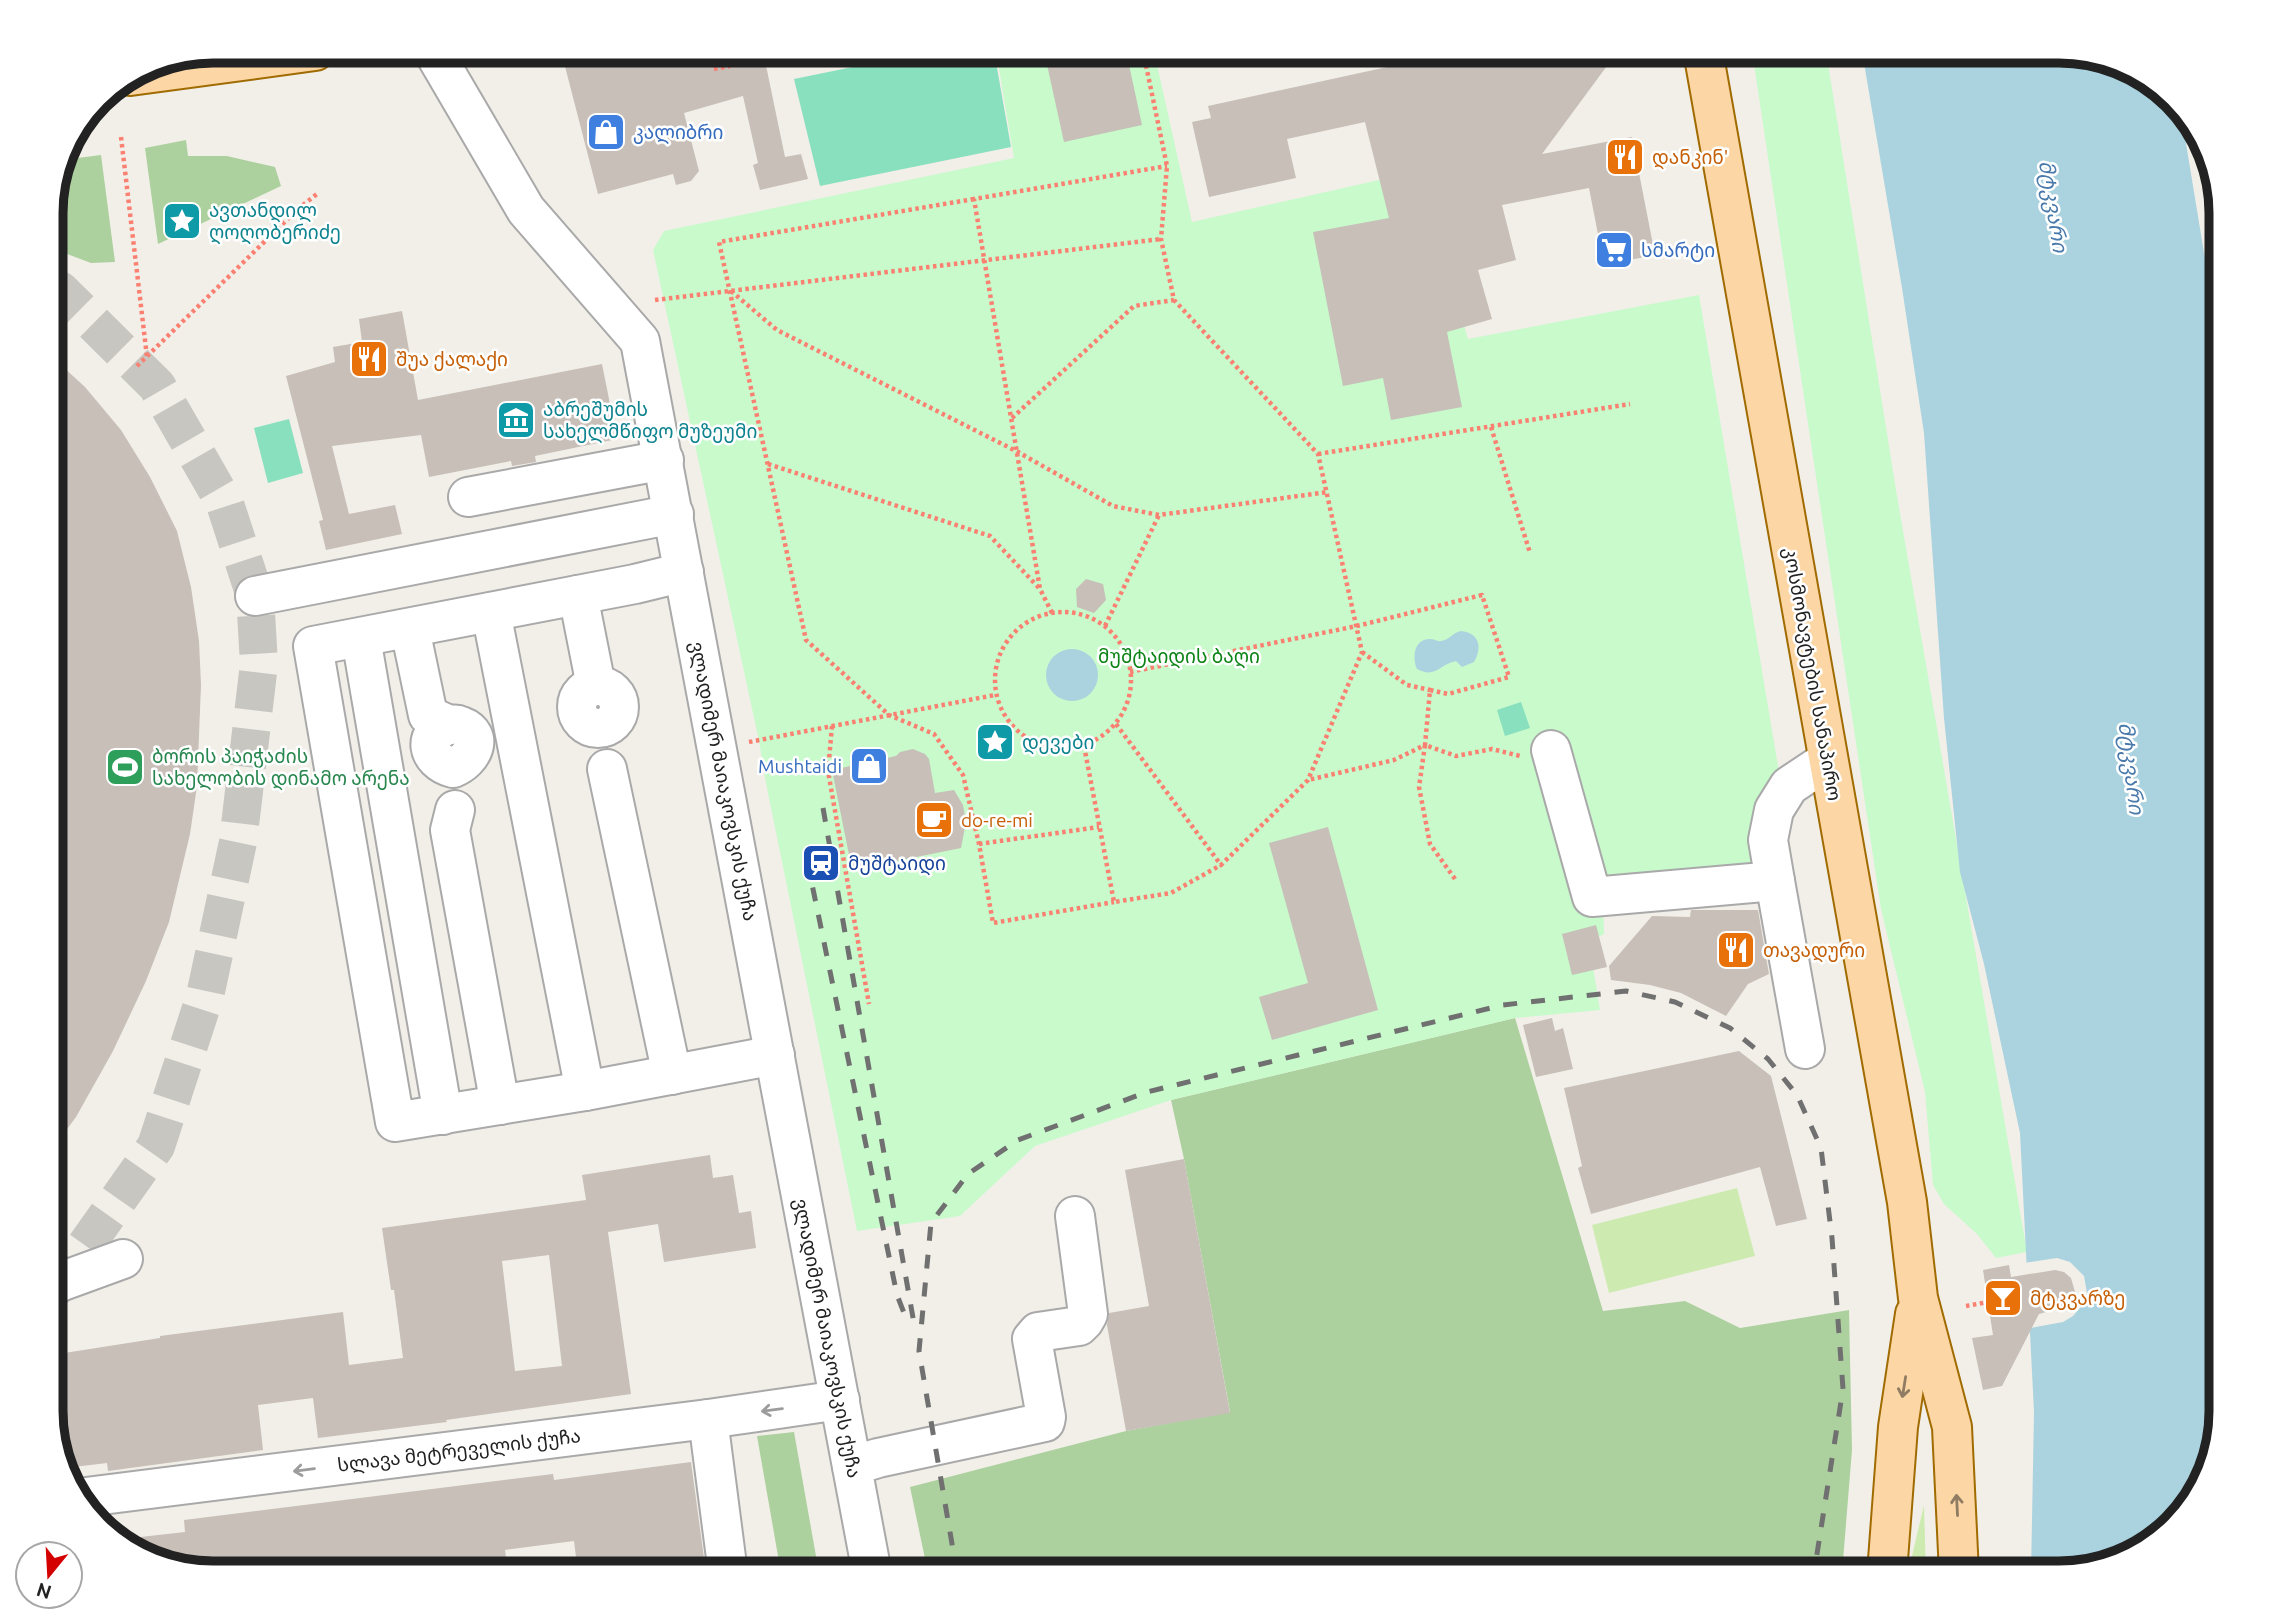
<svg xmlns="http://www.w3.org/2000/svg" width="2272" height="1624" font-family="Ubuntu,'Noto Sans Georgian',sans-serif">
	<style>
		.grass { fill: #cdebb0 }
		.forest { fill: #add19e }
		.park { fill: #c8facc }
		.pitch { fill: #88e0be }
		.water { fill: #aad3df }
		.pier { fill: #f2efe9 }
		.building { fill: #c7bfb8; fill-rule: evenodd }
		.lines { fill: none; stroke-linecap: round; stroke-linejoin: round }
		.minor-tunnel { stroke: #c8c6c1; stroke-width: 38; stroke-dasharray: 38 19; stroke-linecap: butt }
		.minor-casing { stroke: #a9a9a9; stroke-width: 42 }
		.major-casing { stroke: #a06b00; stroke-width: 42 }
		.path { stroke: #fa8072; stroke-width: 4.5; stroke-dasharray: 3.5 3.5; stroke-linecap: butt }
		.minor { stroke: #fff; stroke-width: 38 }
		.major { stroke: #fcd6a4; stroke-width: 38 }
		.rail { stroke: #707070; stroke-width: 5; stroke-dasharray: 14 14; stroke-linecap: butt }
		.oneway { stroke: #8f7c63 }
		.oneway2 { stroke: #9c9c9c }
		.labels { text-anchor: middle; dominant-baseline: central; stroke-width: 5; stroke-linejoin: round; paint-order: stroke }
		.shop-label { font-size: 19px; fill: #366cbe; stroke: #fff; text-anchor: start }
		.food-label { font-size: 19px; fill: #c56008; stroke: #fff; text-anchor: start }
		.culture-label { font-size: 19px; fill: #0d838f; stroke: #fff; text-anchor: start }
		.park-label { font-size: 19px; fill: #0c8416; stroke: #fff }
		.street-label { font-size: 19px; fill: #222; stroke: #fff }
		.leisure-label { font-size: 19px; fill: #27864d; stroke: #fff; text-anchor: start }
		.transit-label { font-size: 19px; fill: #164399; stroke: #fff; text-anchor: start }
		.water-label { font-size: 21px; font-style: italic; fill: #4a7aab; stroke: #fff }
		.rim { fill: none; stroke: #222; stroke-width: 9 }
	</style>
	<rect width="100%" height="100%" fill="#f2efe9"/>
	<g class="grass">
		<polygon points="1737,1188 1755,1256 1609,1293 1592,1225"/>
		<polygon points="1924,1505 1926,1573 1908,1573"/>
	</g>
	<g class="forest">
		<polygon points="186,140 188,156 227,156 275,167 281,186 158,244 145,148"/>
		<polygon points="101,155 115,262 91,263 51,248 51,202 62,160"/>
		<polygon points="1515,1018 1603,1311 1685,1301 1740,1328 1849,1310 1852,1450 1842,1573 928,1573 910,1487 1126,1431 1230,1412 1184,1159 1171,1100"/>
		<polygon points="794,1432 819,1573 781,1573 757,1436"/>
	</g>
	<g class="park">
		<polygon points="996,51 1154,51 1192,222 1419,171 1468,339 1699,295 1781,784 1767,897 1603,903 1604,934 1589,942 1600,1010 1515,1018 1171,1100 1035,1146 960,1216 857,1231 766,783 759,741 653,250 664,231 1014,158"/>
		<polygon points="1752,51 1826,51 1896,490 2027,1252 1996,1258 1977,1234 1944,1204 1933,1185 1925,1092 1881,909"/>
	</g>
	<g class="pitch">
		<polygon points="931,51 994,51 1011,147 820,186 794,79"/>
		<polygon points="289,419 303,473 268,483 254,428"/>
		<polygon points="1521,702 1530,728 1505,736 1497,710"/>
	</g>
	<g class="water">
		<polygon points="1862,51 2060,51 2158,84 2181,113 2221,356 2221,1412 2188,1510 2131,1556 2059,1573 2031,1573 2034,1412 2020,1133 1984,964 1960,872 1944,718 1924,433 1902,288"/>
		<path d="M1461,631C1479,633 1483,647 1474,662L1462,667L1456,661C1440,664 1435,679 1417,669C1412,657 1414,639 1430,639C1434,639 1438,642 1441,641C1449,640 1454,632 1461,631Z"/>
		<circle cx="1072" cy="675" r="26"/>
	</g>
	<polygon class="pier" points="2057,1258 2070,1262 2084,1276 2087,1293 2085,1302 2073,1316 2063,1322 2026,1329 2023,1263"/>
	<g class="building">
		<polygon points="561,51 640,51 644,67 706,51 763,51 785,157 801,154 808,179 760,190 753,165 758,163 743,96 684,113 699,171 691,181 676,185 673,174 598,194"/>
		<polygon points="1044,51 1126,51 1142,125 1064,142"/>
		<polygon points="1398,51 1618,51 1542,154 1632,137 1655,255 1604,265 1589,188 1502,205 1516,260 1478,270 1492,319 1447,332 1462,407 1391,420 1383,378 1343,386 1313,232 1389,218 1365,122 1287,139 1296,178 1209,197 1192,122 1211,118 1208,106 1401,64"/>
		<polygon points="402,311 418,400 602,364 617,439 535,456 536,462 512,466 511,461 429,477 421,435 332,446 349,514 395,505 402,534 326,550 319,521 323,520 286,376 335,362 333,347 362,342 359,319"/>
		<polygon points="51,356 85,387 121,430 150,477 177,531 191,587 199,641 201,685 197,786 190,834 169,922 146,981 113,1051 76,1117 51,1151"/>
		<polygon points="1086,579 1103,584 1106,600 1094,613 1077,607 1076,589"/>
		<polygon points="913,749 925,754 929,759 935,793 954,790 963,805 966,822 961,848 852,870 832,770 896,756 900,752"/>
		<polygon points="1328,827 1378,1010 1272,1040 1259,997 1308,983 1269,843"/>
		<polygon points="1691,910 1758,910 1769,974 1748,984 1726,1016 1681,993 1650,985 1611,980 1609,966 1652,916 1690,917"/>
		<polygon points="1596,925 1607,967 1572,975 1562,934"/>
		<polygon points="1552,1018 1555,1031 1563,1028 1573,1069 1536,1077 1523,1025"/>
		<polygon points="1739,1051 1771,1076 1807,1219 1776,1226 1760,1167 1591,1214 1578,1168 1582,1166 1564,1088"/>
		<path d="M710,1155L713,1178L733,1175L739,1213L751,1211L756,1248L664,1262L658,1224L608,1232L631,1394L446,1420L447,1422L318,1438L313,1398L258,1405L263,1450L108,1471L107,1463L65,1468L51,1421V1406L65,1404L58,1354L160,1338V1336L343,1312L349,1365L403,1358L394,1290H391L382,1228L586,1200L582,1175ZM549,1255L562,1366L515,1371L502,1261Z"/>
		<polygon points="1184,1159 1230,1413 1126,1431 1107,1325 1109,1313 1149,1306 1125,1170"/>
		<polygon points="2009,1265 2011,1277 2055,1270 2064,1272 2071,1278 2075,1292 2073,1300 2067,1306 2039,1314 2002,1386 1983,1390 1972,1338 1993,1335 1983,1270"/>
		<polygon points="691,1462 706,1573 578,1573 574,1541 505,1550 508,1573 467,1573 466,1567 416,1573 212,1573 114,1540 185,1532 184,1520 553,1474 554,1480"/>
	</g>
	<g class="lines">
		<polyline class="minor-tunnel" points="51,286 60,290 157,386 225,504 255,596 259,664 238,842 205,996 156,1146 60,1282"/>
		<defs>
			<g id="minor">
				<polyline points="433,51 526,210 640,341 872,1573"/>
				<polyline points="468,497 664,460"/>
				<polyline points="684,572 635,584 313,646 395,1122 585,1091 775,1055"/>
				<polyline points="578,595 596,686"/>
				<polyline points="255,596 674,514"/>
				<polyline points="491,612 585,1091"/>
				<path d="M410,629L428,715C435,718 442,723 449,724C456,726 454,723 461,726C485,735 473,760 453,768C426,761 421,732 450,725"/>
				<polyline points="361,638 443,1115"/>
				<circle cx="598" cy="707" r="21"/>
				<polyline points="1551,750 1592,897 1775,881 1768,840 1774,810 1789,786 1828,760"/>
				<polyline points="607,769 672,1075"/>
				<polyline points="455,810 450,830 500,1105"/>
				<polyline points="1775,881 1805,1049"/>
				<polyline points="51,1288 60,1282 123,1259"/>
				<polyline points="708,1419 728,1573"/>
				<polyline points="852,1466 878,1458 1045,1422 1046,1417 1032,1339 1038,1332 1079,1326 1084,1321 1088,1314 1075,1216"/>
				<polyline points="78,1498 708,1419 840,1400"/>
			</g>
			<g id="major">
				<polyline points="1703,51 1907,1202 1918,1298 1952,1427 1959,1573"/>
				<polyline points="130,76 315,51"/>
				<polyline points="1887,1573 1898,1427 1915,1314"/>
			</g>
		</defs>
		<use href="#minor" class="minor-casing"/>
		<use href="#major" class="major-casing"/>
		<g class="path">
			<polyline points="650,51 651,52"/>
			<polyline points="714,69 730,66"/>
			<polyline points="121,137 147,357"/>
			<polyline points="974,199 719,242 806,640 889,715 934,734 963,775 979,844 993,923 1114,902"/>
			<polyline points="731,291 777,330 1018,452 1113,506 1159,515 1328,492"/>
			<polyline points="655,300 1161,239"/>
			<polyline points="137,366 299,208 317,194"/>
			<polyline points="1012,418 1134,306 1174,300"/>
			<polyline points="1491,427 1530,553"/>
			<polyline points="1318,454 1630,404"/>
			<polyline points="768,464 990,536 1040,589"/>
			<circle cx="1063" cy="680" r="68"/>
			<polyline points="1052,613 1040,589 974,199 1167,166"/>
			<polyline points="1105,626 1159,515"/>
			<polyline points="1362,652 1407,685 1430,690"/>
			<polyline points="1130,672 1357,626 1482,595 1509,677 1448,694 1430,690 1425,745 1394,760 1308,780"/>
			<polyline points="1116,724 1221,865 1308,780 1362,652 1318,454 1174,300 1161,239 1167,166 1143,51"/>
			<polyline points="832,726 828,771 869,1004"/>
			<polyline points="749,742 995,695"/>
			<polyline points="1084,746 1114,902 1171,893 1221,865"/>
			<polyline points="979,844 1099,827"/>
			<polyline points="1455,879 1430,844 1419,787 1425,745 1456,756 1492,749 1520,756"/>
			<polyline points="1966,1306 1988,1302"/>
		</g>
		<use href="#minor" class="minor"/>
		<use href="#major" class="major"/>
		<g class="rail">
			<polyline points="823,808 915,1329"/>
			<polyline points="807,860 897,1295 906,1318"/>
			<polyline points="957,1573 919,1351 931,1223 968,1174 1018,1140 1147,1092 1503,1005 1626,991 1675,1002 1730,1028 1768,1059 1797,1095 1821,1148 1832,1238 1843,1389 1814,1573"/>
		</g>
	</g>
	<defs><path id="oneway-shaft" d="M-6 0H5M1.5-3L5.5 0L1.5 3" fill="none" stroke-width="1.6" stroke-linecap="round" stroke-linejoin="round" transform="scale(1.75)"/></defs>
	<g class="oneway">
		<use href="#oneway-shaft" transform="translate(1904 1387) rotate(99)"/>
		<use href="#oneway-shaft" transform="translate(1957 1505) rotate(-93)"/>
	</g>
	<g class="oneway2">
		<use href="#oneway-shaft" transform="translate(772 1410) rotate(172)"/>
		<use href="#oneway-shaft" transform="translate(304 1470) rotate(173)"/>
	</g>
	<defs>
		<symbol id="shop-square" viewBox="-11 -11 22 22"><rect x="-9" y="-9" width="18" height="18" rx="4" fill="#3f7fe0" stroke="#fff"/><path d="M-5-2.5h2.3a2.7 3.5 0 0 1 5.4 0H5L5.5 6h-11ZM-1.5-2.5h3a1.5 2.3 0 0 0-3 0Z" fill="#fff"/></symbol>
		<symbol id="restaurant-square" viewBox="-11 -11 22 22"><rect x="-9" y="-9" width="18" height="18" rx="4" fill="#e8710a" stroke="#fff"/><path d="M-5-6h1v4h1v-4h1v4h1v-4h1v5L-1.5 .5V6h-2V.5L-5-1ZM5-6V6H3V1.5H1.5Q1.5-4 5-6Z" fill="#fff"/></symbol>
		<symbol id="sight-square" viewBox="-11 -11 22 22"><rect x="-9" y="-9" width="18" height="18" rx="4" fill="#0f9aa8" stroke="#fff"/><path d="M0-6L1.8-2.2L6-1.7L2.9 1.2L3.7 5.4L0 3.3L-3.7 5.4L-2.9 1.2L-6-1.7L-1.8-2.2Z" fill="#fff"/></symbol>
		<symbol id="supermarket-square" viewBox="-11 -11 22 22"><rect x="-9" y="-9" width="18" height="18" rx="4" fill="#3f7fe0" stroke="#fff"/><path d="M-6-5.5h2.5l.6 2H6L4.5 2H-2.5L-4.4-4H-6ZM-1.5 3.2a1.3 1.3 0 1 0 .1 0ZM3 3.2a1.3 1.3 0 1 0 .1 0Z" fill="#fff"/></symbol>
		<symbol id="museum-square" viewBox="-11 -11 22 22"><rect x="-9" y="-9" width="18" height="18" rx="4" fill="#0f9aa8" stroke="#fff"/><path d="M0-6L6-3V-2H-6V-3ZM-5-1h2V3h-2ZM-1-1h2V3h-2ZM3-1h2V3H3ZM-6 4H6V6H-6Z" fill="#fff"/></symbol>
		<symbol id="stadium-square" viewBox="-11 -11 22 22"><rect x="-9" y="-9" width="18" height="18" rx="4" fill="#2e9e5b" stroke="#fff"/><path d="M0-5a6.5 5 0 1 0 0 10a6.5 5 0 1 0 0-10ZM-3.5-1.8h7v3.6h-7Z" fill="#fff"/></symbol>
		<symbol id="cafe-square" viewBox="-11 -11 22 22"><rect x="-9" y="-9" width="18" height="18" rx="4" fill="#e8710a" stroke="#fff"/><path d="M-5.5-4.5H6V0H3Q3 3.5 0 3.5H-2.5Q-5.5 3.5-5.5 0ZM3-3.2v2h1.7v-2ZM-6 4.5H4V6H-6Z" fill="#fff"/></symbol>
		<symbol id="station-square" viewBox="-11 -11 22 22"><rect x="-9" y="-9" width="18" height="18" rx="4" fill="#1a4fb4" stroke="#fff"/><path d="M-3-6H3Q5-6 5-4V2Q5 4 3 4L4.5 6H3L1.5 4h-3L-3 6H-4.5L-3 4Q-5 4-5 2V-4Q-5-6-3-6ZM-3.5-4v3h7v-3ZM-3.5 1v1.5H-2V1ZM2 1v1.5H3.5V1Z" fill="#fff"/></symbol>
		<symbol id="bar-square" viewBox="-11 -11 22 22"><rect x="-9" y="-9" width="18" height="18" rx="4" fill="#e8710a" stroke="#fff"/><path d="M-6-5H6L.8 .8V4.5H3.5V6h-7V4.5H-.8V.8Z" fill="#fff"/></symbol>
	</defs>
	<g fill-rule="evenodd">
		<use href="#shop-square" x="584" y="110" width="44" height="44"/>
		<use href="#restaurant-square" x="1603" y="135" width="44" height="44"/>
		<use href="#sight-square" x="160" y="199" width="44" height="44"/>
		<use href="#supermarket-square" x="1592" y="228" width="44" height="44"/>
		<use href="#restaurant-square" x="347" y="337" width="44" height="44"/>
		<use href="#museum-square" x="494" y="398" width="44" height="44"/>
		<use href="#sight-square" x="973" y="720" width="44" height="44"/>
		<use href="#shop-square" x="847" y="744" width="44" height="44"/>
		<use href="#stadium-square" x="103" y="745" width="44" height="44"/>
		<use href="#cafe-square" x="912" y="798" width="44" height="44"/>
		<use href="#station-square" x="799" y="841" width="44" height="44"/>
		<use href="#restaurant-square" x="1714" y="928" width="44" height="44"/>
		<use href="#bar-square" x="1981" y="1276" width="44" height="44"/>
	</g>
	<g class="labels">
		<g class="shop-label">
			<text x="633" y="132">კალიბრი</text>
			<text x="1641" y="250">სმარტი</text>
			<text x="842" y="766" text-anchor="end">Mushtaidi</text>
		</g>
		<g class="food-label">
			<text x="1652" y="157">დანკინ'</text>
			<text x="396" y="359">შუა ქალაქი</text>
			<text x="961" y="820">do-re-mi</text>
			<text x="1763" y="950">თავადური</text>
			<text x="2030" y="1298">მტკვარზე</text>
		</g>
		<g class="culture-label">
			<text x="209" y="210">ავთანდილ<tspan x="209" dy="22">ღოღობერიძე</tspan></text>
			<text x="543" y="409">აბრეშუმის<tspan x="543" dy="22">სახელმწიფო მუზეუმი</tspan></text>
			<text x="1022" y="742">დევები</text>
		</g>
		<g class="park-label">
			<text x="1179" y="656">მუშტაიდის ბაღი</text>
		</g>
		<g class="street-label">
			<text transform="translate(1813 674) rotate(80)">კოსმონავტების სანაპირო</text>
			<text transform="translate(724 781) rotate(79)">ვლადიმერ მაიაკოვსკის ქუჩა</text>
			<text transform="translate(828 1338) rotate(79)">ვლადიმერ მაიაკოვსკის ქუჩა</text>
			<text transform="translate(459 1450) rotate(-7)">სლავა მეტრეველის ქუჩა</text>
		</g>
		<g class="leisure-label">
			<text x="152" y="756">ბორის პაიჭაძის<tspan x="152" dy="22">სახელობის დინამო არენა</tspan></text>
		</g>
		<g class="transit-label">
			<text x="848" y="863">მუშტაიდი</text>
		</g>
		<g class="water-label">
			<text transform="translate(2054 206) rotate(81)">მტკვარი</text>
			<text transform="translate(2132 768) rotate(83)">მტკვარი</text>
		</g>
	</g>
	<path d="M0 0H2272V1624H0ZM213 63H2059A150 150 0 0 1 2209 213V1411A150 150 0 0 1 2059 1561H213A150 150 0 0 1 63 1411V213A150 150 0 0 1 213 63Z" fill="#fff" fill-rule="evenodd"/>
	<path class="rim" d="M213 63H2059A150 150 0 0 1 2209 213V1411A150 150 0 0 1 2059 1561H213A150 150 0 0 1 63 1411V213A150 150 0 0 1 213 63Z"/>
	<g transform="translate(49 1575) rotate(198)"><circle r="33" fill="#ffffff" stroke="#a7a7a7" stroke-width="2"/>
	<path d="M0-5L12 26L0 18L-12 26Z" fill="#d40000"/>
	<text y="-10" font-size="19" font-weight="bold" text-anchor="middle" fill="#222222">N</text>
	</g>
</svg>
